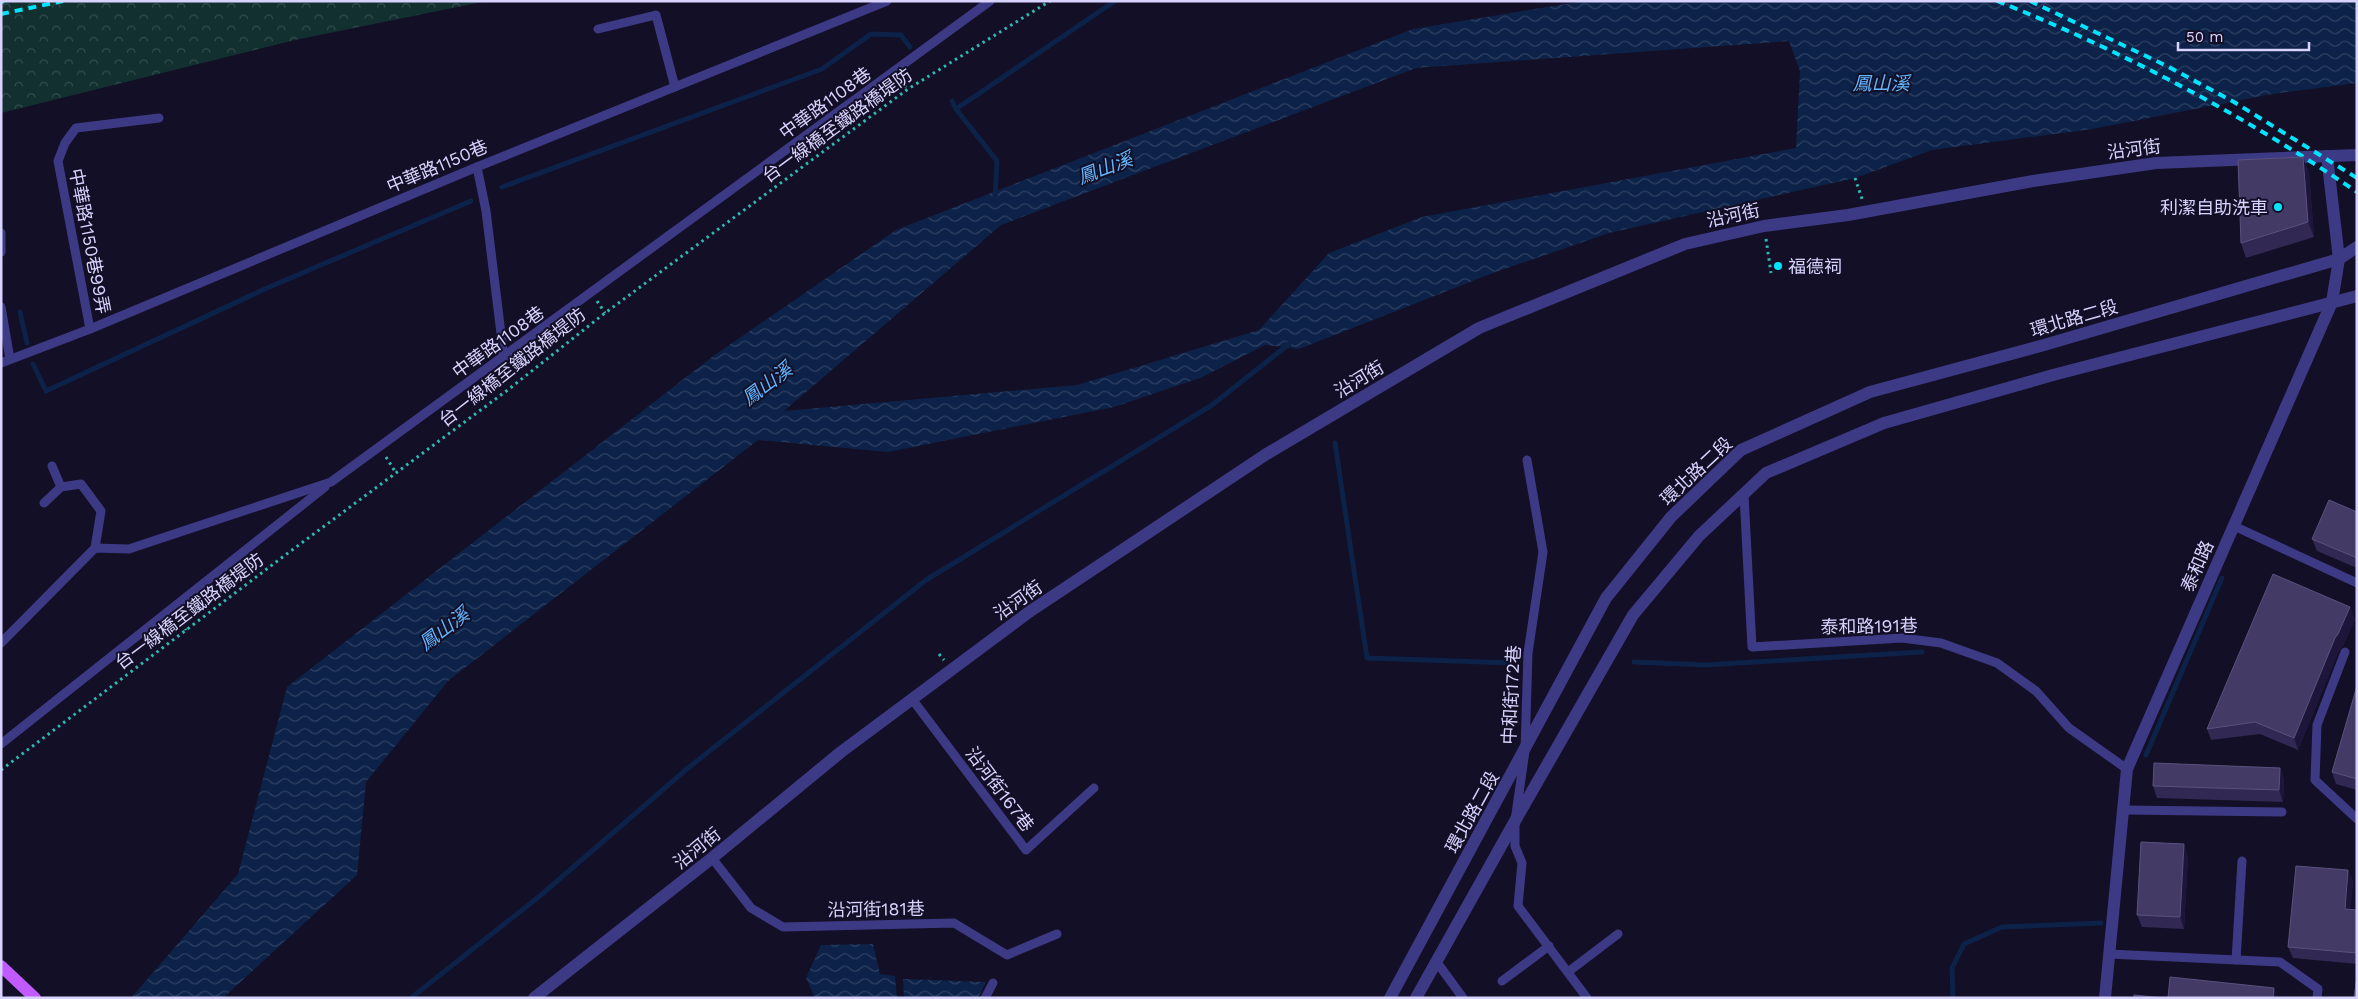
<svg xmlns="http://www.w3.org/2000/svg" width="2358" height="999" font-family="'Work Sans','Noto Sans TC',sans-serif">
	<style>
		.forest { fill: url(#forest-crowns) }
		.water { fill: url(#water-waves); fill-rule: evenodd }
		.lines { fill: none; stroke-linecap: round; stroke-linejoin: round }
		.stream { stroke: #0c2248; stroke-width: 5 }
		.path { stroke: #2fb8b0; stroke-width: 3; stroke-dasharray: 2.5 4; stroke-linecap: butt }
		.service { stroke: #3d3a85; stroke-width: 9 }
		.minor { stroke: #3d3a85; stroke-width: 12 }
		.tertiary { stroke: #3d3a85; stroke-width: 12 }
		.primary { stroke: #c25bff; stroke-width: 12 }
		.rail { stroke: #00e5ff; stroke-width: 4; stroke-dasharray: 8 6; stroke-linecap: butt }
		.wall { fill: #312854 }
		.shaded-wall { fill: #1d163a }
		.building { fill: #433a66; stroke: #5a527e }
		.poi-dot { fill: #00e5ff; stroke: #130f26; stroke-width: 2 }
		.labels { text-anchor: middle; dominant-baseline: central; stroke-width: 4; stroke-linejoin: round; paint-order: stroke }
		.street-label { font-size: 18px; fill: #d9d4ff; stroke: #130f26 }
		.poi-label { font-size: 18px; fill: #d9d4ff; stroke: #130f26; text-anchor: end }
		.water-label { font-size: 19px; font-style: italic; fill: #62b6ff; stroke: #130f26 }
	</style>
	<defs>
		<pattern id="forest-crowns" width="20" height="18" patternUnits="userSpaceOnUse" patternTransform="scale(1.25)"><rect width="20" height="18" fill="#12302f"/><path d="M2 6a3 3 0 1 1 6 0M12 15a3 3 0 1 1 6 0" fill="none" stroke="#344d4e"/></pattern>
		<pattern id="water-waves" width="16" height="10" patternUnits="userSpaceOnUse" patternTransform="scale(1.25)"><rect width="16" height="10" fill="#0c2248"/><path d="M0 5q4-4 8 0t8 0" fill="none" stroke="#2f4163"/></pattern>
	</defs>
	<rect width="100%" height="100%" fill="#130f26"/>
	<polygon class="forest" points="1,1 487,1 295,40 1,113"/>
	<g class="water">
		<path d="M1584,1H2357V83L2272,94L2092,129L1932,150L1855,178L1609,233L1493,273L1299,349L1265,345L1200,378L1114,407L888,452L758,440L448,681L366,782L357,875L223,998H131L238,874L287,687L712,357L896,230L1413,29ZM1789,41L1800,71L1796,148L1422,217L1329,253L1259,330L1077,385L784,411L1001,225L1416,68Z"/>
		<polygon points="873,944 880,974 895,976 897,998 815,998 806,978 821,945"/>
		<polygon points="903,979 986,982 978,998 904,998"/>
	</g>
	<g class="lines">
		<g class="stream">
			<polyline points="952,101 956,109 1115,1"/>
			<polyline points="956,109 997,161 995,199"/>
			<polyline points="502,187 822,69 871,34 901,35 910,47"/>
			<polyline points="20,312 27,343"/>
			<polyline points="33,364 46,391 267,288 471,201"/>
			<polyline points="1335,443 1367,658 1513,663"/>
			<polyline points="1634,662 1705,665 1922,652"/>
			<polyline points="2146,755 2222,578"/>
			<polyline points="411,998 541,895 688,768 926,580 1212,405 1289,344"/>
			<polyline points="1953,998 1952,968 1964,944 2002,927 2101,923"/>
		</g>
		<g class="path">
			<polyline points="900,81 908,89"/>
			<polyline points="1855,178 1862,199"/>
			<polyline points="1766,239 1771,273"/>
			<polyline points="597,301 605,313"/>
			<polyline points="386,457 396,473"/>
			<polyline points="178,618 186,630"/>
			<polyline points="939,654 944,660"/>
			<polyline points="1,770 280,559 509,389 605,313 855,128 908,89 1050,1"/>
		</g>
		<g class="service">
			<polyline points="598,29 656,15 675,87"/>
			<polyline points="477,167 486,211 504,358"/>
			<polyline points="1,233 1,252"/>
			<polyline points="1,307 10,359"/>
			<polyline points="90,329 58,161 65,143 76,128 159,118"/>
			<polyline points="1,363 90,329 477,167 887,1"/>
			<polyline points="1527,460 1543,552 1528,653 1525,751 1515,821 1515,846 1522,863 1518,906 1587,998"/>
			<polyline points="52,466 61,487"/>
			<polyline points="1744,495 1752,647 1902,638 1941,643 1997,663 2036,691 2069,728 2127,769"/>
			<polyline points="44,503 61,487 81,484 101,511 95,548"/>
			<polyline points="2234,526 2357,583"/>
			<polyline points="1,643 95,548 129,549 331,482 990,1"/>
			<polyline points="2345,652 2317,725 2315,780 2357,819"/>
			<polyline points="912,699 1026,850 1094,788"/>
			<polyline points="1,744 325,487"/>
			<polyline points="2123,810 2282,812"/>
			<polyline points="712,858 751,908 783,927 954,923 1007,955 1057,934"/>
			<polyline points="2109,954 2280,962 2318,989 2317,998"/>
			<polyline points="2236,960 2242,861"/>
			<polyline points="1436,961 1463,998"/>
			<polyline points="1568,972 1618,934"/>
			<polyline points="1502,981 1549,946"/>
			<polyline points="985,998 993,983"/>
		</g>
		<polyline class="minor" points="2105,998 2127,769 2332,302 2339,259 2327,156"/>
		<g class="tertiary">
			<polyline points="534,998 712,858 841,752 1029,612 1265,455 1479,328 1685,244 1764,226 1848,215 2033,181 2156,163 2357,155"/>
			<polyline points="1390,998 1606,598 1671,517 1741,450 1870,392 2044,345 2339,259 2357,247"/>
			<polyline points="1416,998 1515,821 1633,615 1699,536 1766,473 1884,423 2053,375 2357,296"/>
		</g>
		<polyline class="primary" points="1,966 35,998"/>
		<g class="rail">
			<path d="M1997,1C2123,51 2245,116 2357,192"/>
			<polyline points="2030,1 2167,66 2234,102 2357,178"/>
			<polyline points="1,2 4,1"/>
			<polyline points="1,14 63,1"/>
		</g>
	</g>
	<g class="wall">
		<polygon points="2303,157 2309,173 2314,237 2246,258 2241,243"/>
		<polygon points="2357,512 2357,568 2317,551 2312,539"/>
		<polygon points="2355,619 2343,646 2339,650 2298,750 2260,734 2211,740 2207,729"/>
		<polygon points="2357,686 2357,790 2336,784 2332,772"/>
		<polygon points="2280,768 2284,780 2283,802 2157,798 2153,786"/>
		<polygon points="2188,856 2184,929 2142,927 2137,915"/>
		<polygon points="2348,870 2353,882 2350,909 2357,910 2357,964 2293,958 2288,947"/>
	</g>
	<g class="shaded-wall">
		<polygon points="2303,157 2309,173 2314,237 2308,222"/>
		<polygon points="2350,607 2355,619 2343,646 2339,650 2298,750 2294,738 2335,638"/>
		<polygon points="2280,768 2284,780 2283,802 2279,790"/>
		<polygon points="2184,844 2188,856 2184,929 2180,917"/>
		<polygon points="2348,870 2353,882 2349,920 2345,909"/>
		<polygon points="2274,988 2278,998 2273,998"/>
	</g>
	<g class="building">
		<polygon points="2303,157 2308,222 2241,243 2238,160"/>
		<polygon points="2329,500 2357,512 2357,558 2312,539"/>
		<polygon points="2273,574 2350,607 2338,634 2335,638 2294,738 2255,722 2207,729"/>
		<polygon points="2357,686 2357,779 2332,772"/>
		<polygon points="2154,763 2280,768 2279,790 2153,786"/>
		<polygon points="2141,842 2184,844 2180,917 2137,915"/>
		<polygon points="2296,866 2348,870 2345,909 2357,910 2357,953 2288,947"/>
		<polygon points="2357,976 2357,998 2354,998"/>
		<polygon points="2170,977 2274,988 2273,998 2168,998"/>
		<polygon points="2134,995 2164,998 2134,998"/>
	</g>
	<g class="poi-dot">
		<circle cx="2278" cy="207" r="5"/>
		<circle cx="1778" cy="266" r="5"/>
	</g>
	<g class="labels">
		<g class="street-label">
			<text transform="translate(825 103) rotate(-36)">中華路1108巷</text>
			<text transform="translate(837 125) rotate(-36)">台一線橋至鐵路橋堤防</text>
			<text transform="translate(2134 149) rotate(-7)">沿河街</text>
			<text transform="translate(437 166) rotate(-23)">中華路1150巷</text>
			<text transform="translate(1733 215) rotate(-12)">沿河街</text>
			<text transform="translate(90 241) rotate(79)">中華路1150巷99弄</text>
			<text transform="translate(2074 318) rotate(-16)">環北路二段</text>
			<text transform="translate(498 342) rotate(-36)">中華路1108巷</text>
			<text transform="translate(512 367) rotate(-38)">台一線橋至鐵路橋堤防</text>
			<text transform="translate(1359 379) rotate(-31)">沿河街</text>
			<text transform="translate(1696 471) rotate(-43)">環北路二段</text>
			<text transform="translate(2197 566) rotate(-66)">泰和路</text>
			<text transform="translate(1018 600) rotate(-35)">沿河街</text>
			<text transform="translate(189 611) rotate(-37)">台一線橋至鐵路橋堤防</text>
			<text transform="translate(1869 626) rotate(-1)">泰和路191巷</text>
			<text transform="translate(1511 695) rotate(-87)">中和街172巷</text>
			<text transform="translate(1000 789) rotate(53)">沿河街167巷</text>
			<text transform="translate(1472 812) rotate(-61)">環北路二段</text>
			<text transform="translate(697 848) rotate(-39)">沿河街</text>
			<text transform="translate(876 909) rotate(-1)">沿河街181巷</text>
		</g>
		<g class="poi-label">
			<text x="2268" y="207">利潔自助洗車</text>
			<text x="1788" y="266" text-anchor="start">福德祠</text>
		</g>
		<g class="water-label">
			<text x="1881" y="83">鳳山溪</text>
			<text transform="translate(1105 168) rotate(-21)">鳳山溪</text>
			<text transform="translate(767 384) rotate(-37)">鳳山溪</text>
			<text transform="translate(444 629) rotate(-37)">鳳山溪</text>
		</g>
	</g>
	<rect width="2358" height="999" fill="none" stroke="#d9d4ff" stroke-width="5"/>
	<path d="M2178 42v8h131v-8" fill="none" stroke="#d9d4ff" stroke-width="2.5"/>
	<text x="2186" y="42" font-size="15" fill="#d9d4ff" stroke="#130f26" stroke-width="4" paint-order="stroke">50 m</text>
</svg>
